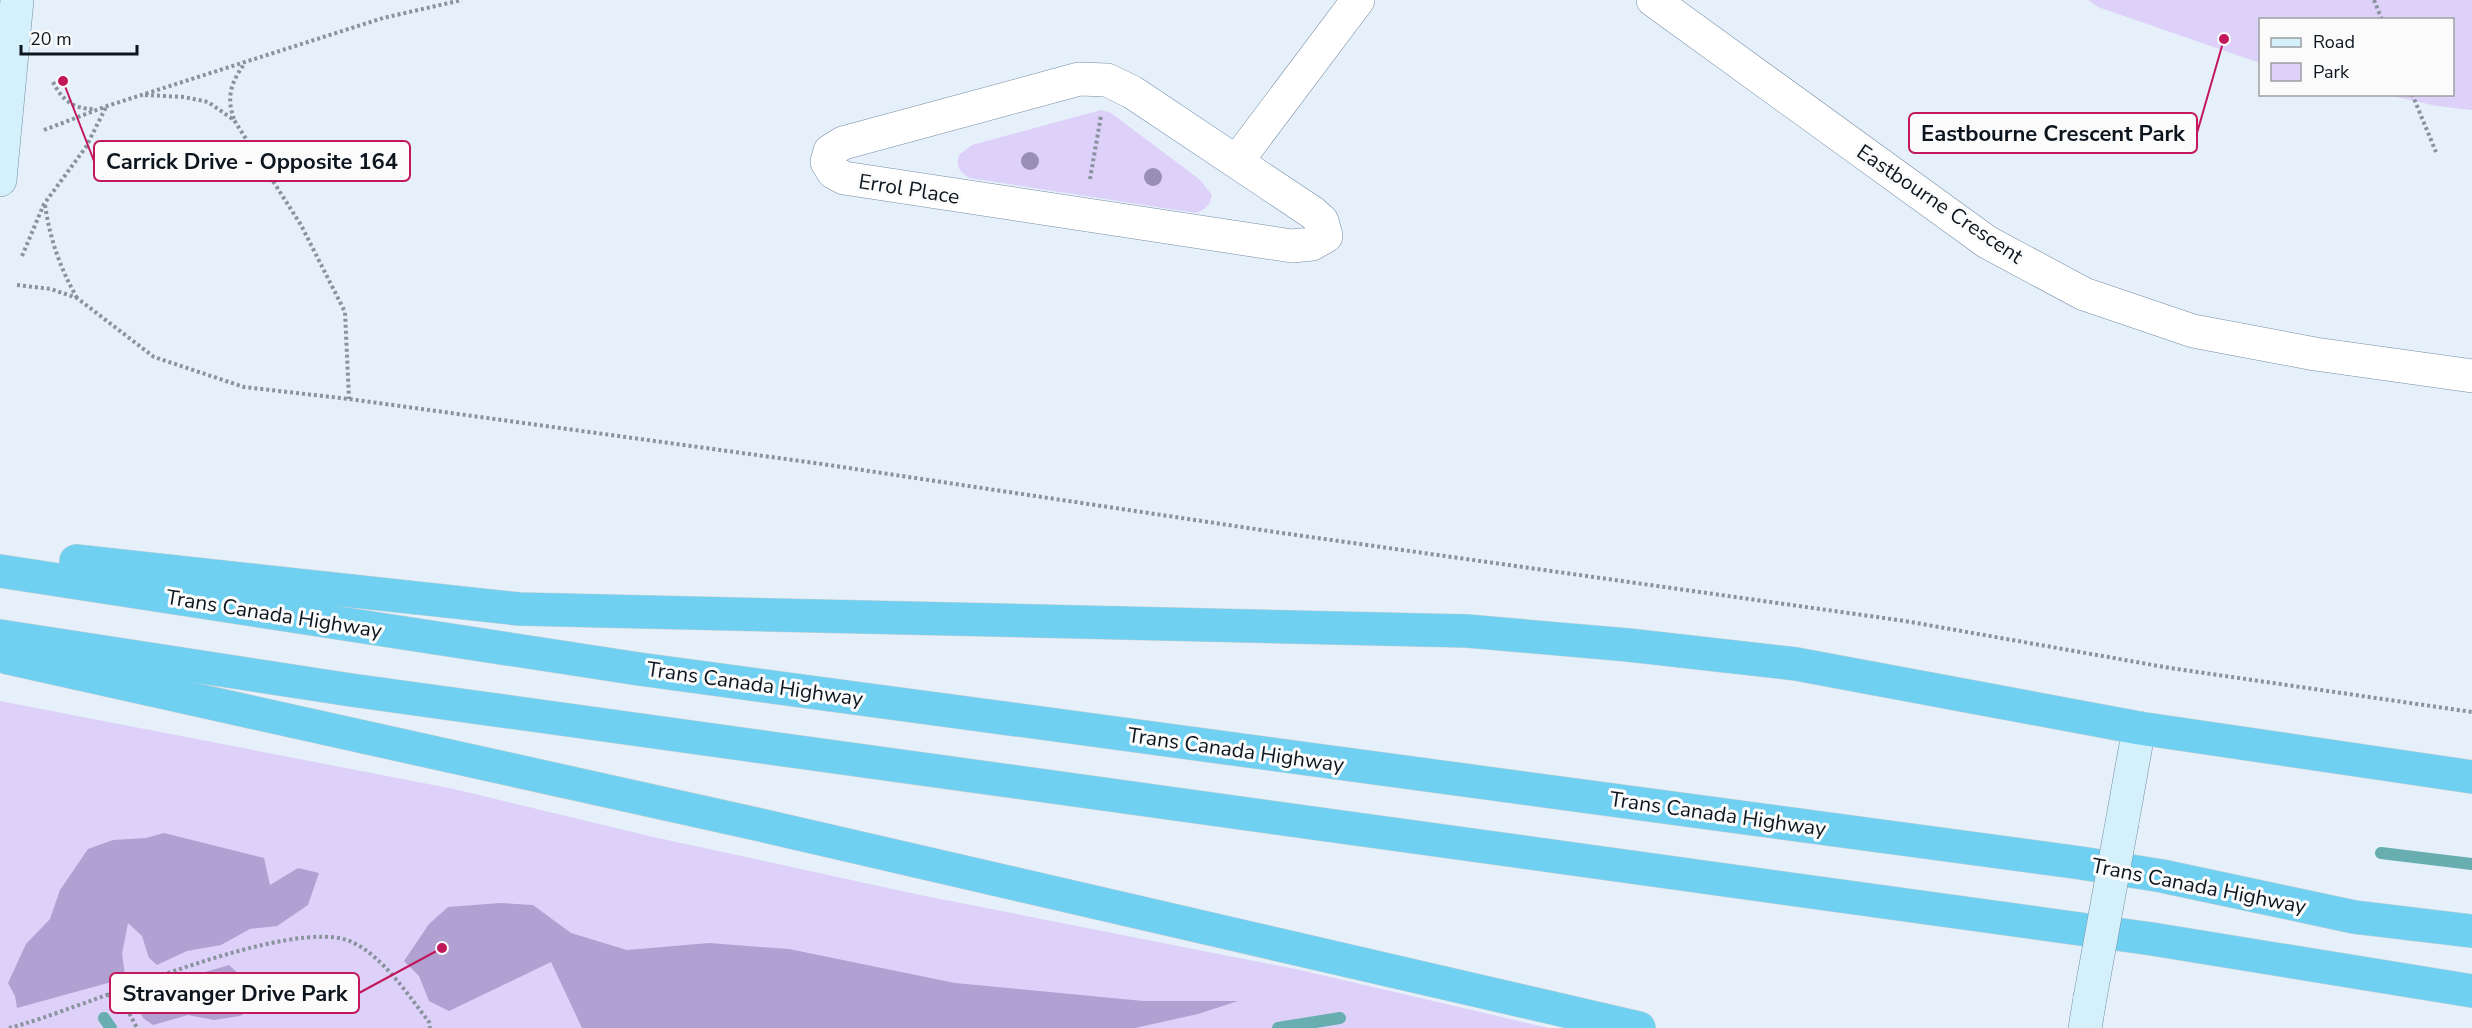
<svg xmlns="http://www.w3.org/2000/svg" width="2472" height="1028" font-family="'Nunito Sans',sans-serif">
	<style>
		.green { fill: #ddd1f9 }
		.forest { fill: #b1a1d2 }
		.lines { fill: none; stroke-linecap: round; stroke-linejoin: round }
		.stream { stroke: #68aeb0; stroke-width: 12 }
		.street-casing { stroke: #748ca4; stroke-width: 34 }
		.secondary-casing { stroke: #748ca4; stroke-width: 34 }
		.highway-casing { stroke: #cfd0d2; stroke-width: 34 }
		.path { stroke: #89939d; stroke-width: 4; stroke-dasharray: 3 3; stroke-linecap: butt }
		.street { stroke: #fff; stroke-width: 33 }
		.secondary { stroke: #d4f1fb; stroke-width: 33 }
		.highway { stroke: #6fd0f2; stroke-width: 33 }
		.secondary-bridge-casing { stroke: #748ca4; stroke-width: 34; stroke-linecap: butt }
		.secondary-bridge { stroke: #d4f1fb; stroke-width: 33 }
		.tree { fill: #978fb5 }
		.labels { text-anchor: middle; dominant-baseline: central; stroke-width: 6; stroke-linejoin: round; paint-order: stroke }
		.street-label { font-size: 21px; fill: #0d161f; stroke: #fbfbfb }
		.leader { fill: none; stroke: #c2185b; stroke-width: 2 }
		.callout-dot { fill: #c2185b; stroke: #fbfbfb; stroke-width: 2 }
		.callout { fill: #fbfbfb; stroke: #c2185b; stroke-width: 2 }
		.callout-label { font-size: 22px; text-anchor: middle; font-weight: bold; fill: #0d161f }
	</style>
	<rect width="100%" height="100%" fill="#e5f0fa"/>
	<g class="green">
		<polygon points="2088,0 2472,0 2472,110 2437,106 2388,95 2452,94 2452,20 2260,20 2260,63 2098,7"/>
		<path d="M1101,110L1111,113L1199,179L1212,195C1210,205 1206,209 1196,213L969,178C959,171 956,167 959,155L972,145Z"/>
		<polygon points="0,701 454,789 649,836 920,895 1300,970 1549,1028 0,1028"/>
	</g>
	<g class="forest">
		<polygon points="164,833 264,858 270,885 298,868 319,873 308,905 277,926 250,929 221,945 187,951 157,965 149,958 142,936 128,923 122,954 125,975 108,983 17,1008 15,996 8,983 26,944 50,919 60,890 88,849 113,840 146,838"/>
		<polygon points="500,903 533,905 571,933 627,950 709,943 789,949 955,983 1143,1001 1238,1001 1198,1014 1135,1028 582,1028 551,962 449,1011 429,1001 419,976 404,961 429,924 448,907"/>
		<path d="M229,965L243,978L281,997L263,1003L240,1016L214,1020L188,1015L153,1025L143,1018L138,1007C150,986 206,972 229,965Z"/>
	</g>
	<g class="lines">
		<g class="stream">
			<polyline points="2381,853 2472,864"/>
			<polyline points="104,1018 111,1028"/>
			<polyline points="1278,1028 1340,1018"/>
		</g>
		<defs>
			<g id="street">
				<polyline points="1653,0 1987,242 2084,294 2193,331 2315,354 2472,376"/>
				<polygon points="1079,79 1107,80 1132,92 1313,213 1322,221 1326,236 1312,244 1292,246 844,178 833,172 827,162 830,151 843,143"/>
				<polyline points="1237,161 1358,0"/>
			</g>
			<g id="secondary">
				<polyline points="0,180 17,0"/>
				<polyline points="2122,823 2139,728"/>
				<polyline points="2085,1028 2090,998"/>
			</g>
			<g id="highway">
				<polyline points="76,561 519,609 1467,631 1628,645 1796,664 2139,728 2472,777"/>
				<polyline points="0,571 639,669 2081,863 2162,876 2354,917 2472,931"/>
				<polyline points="0,636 351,690 2152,939 2472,991"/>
				<polyline points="8,658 765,826 1639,1028"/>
			</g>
		</defs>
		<use href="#street" class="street-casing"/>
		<use href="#secondary" class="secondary-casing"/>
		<use href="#highway" class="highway-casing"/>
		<g class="path">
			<polyline points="2374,0 2382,20"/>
			<path d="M53,82C62,100 73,109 94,109"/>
			<polyline points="2412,94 2436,152"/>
			<polyline points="145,95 184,97 208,102 234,120 301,225 345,312 349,399"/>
			<path d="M234,119C226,97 231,82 245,63"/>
			<polyline points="44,130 107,106 383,18 462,0"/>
			<polyline points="1090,179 1101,116"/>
			<path d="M45,205C50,239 60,268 77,298"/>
			<polyline points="22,256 44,204 86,147 106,107"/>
			<polyline points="17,285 51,289 77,298 154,357 244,387 349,399 822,464 1275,532 1905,621 2170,668 2472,712"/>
			<polyline points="107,994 127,1009 137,1028"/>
			<polyline points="127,1009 136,985"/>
			<path d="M9,1028C80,1011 294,911 354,943C384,958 409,996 429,1022L430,1028"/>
		</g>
		<use href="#street" class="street"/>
		<use href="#secondary" class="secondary"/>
		<use href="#highway" class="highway"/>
		<defs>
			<polyline id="secondary-bridge" points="2090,998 2122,823"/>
		</defs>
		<use href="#secondary-bridge" class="secondary-bridge-casing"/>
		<use href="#secondary-bridge" class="secondary-bridge"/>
	</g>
	<g class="tree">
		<circle cx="1030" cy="161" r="9"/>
		<circle cx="1153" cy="177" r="9"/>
	</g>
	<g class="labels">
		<g class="street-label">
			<text transform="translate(909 189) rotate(9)">Errol Place</text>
			<text transform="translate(1940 204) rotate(34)">Eastbourne Crescent</text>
			<text transform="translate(274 614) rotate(9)">Trans Canada Highway</text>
			<text transform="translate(755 684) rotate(8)">Trans Canada Highway</text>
			<text transform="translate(1236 750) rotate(8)">Trans Canada Highway</text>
			<text transform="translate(1718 814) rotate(8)">Trans Canada Highway</text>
			<text transform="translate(2199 886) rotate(11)">Trans Canada Highway</text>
		</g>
	</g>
	<path class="leader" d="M2224 39L2197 133M63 81L94 161M442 948L359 993"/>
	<g class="callout-dot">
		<circle cx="2224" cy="39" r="6"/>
		<circle cx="63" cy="81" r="6"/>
		<circle cx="442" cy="948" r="6"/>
	</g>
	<g class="callout">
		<rect x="1909" y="113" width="288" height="40" rx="6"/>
		<rect x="94" y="141" width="316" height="40" rx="6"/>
		<rect x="110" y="973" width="249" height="40" rx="6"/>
	</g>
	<g class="callout-label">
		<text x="2053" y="141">Eastbourne Crescent Park</text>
		<text x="252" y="169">Carrick Drive - Opposite 164</text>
		<text x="235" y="1001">Stravanger Drive Park</text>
	</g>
	<rect x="2259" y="18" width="195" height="78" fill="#fbfbfb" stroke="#9c9fa3" stroke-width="1.5"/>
	<rect x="2271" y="38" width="30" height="9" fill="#d4f1fb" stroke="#9c9fa3" stroke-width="1.5"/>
	<text x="2313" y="48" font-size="18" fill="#0d161f">Road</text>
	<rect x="2271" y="63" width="30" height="18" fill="#ddd1f9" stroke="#9c9fa3" stroke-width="1.5"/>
	<text x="2313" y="78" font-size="18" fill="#0d161f">Park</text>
	<path d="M21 45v9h116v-9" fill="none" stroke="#0d161f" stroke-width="3"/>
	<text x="30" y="45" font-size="18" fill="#0d161f" stroke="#fbfbfb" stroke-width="4.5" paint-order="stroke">20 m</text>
</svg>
